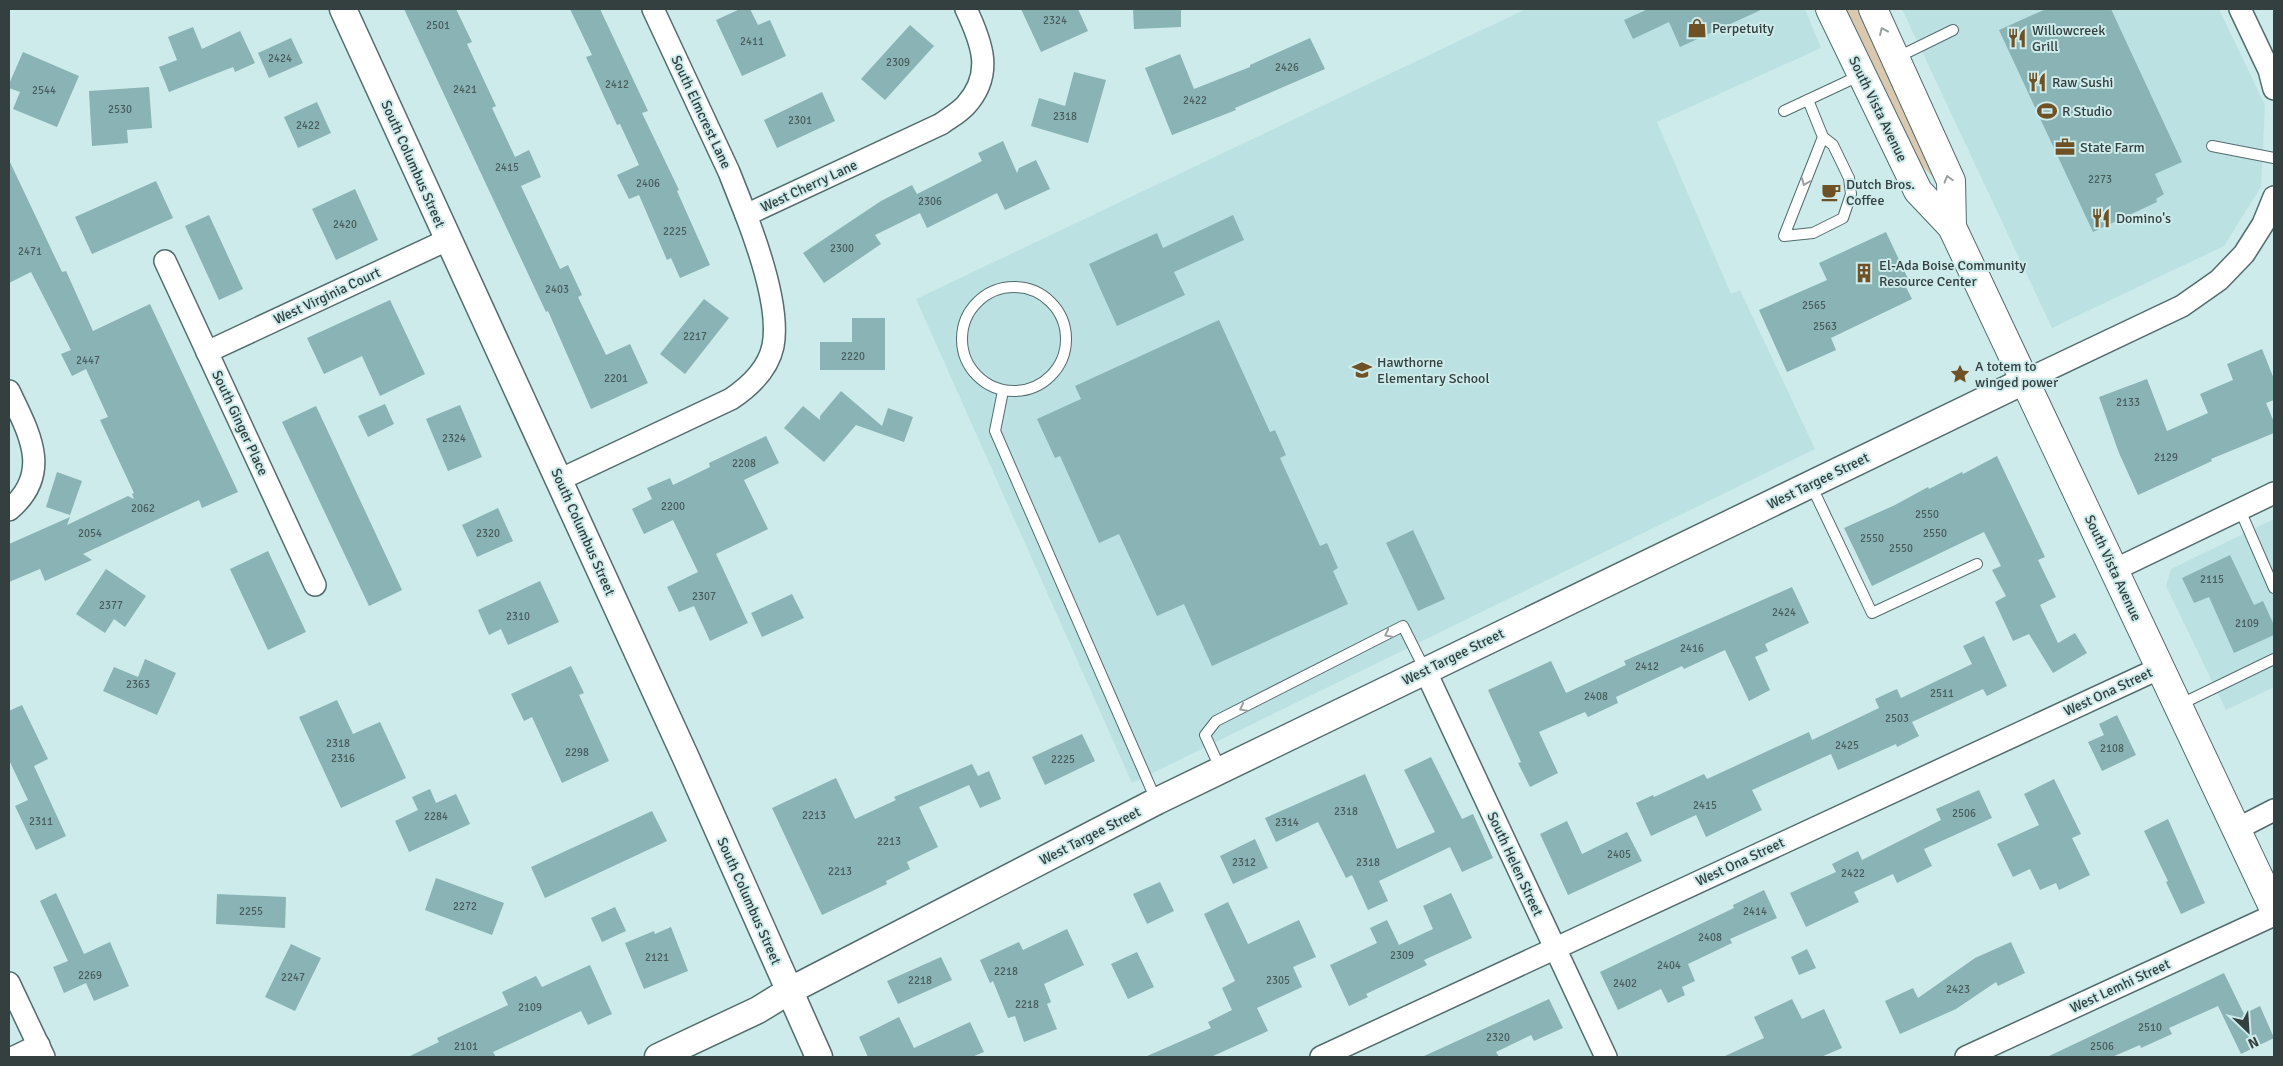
<svg xmlns="http://www.w3.org/2000/svg" width="2283" height="1066" font-family="Signika,sans-serif">
	<style>
		.built { fill: #bbe1e3 }
		.green { fill: #dac9ae }
		.building { fill: #89b3b4 }
		.lines { fill: none; stroke-linecap: round; stroke-linejoin: round }
		.service-casing { stroke: #536c6d; stroke-width: 12 }
		.minor-casing { stroke: #536c6d; stroke-width: 24 }
		.tertiary-casing { stroke: #536c6d; stroke-width: 29 }
		.primary-casing { stroke: #536c6d; stroke-width: 30 }
		.service { stroke: #fff; stroke-width: 10 }
		.minor { stroke: #fff; stroke-width: 21 }
		.tertiary { stroke: #fff; stroke-width: 26 }
		.primary { stroke: #fff; stroke-width: 28 }
		.oneway { stroke: #9aa0a0 }
		.labels { text-anchor: middle; dominant-baseline: central; stroke-width: 4; stroke-linejoin: round; paint-order: stroke }
		.number-label { font-size: 11px; fill: #495d5d }
		.poi-label { font-size: 14px; fill: #344040; stroke: #ceebeb; text-anchor: start }
		.street-label { font-size: 14px; fill: #344040; stroke: #ceebeb }
	</style>
	<rect width="100%" height="100%" fill="#ceebeb"/>
	<g class="built">
		<polygon points="1526,9 1805,9 1821,48 1657,122 1731,294 1740,290 1815,449 1132,783 916,299"/>
		<polygon points="1902,9 2219,9 2265,105 2261,187 2224,246 2052,328"/>
		<polygon points="2274,519 2274,687 2226,710 2166,586 2171,569"/>
	</g>
	<polygon class="green" points="1845,9 1859,9 1924,148 1937,181 1920,164"/>
	<g class="building">
		<polygon points="404,9 456,9 472,42 467,44 496,106 492,108 515,157 529,150 541,177 521,186 560,269 568,265 582,295 578,297 606,355 630,344 648,383 591,409 548,311 546,312 493,199"/>
		<polygon points="570,9 600,9 648,111 642,113 679,190 677,191 710,265 680,278 671,258 667,260 639,195 629,199 617,175 639,165 620,124 617,125 586,57 592,55"/>
		<polygon points="740,9 750,9 758,25 770,20 786,56 742,76 716,20"/>
		<polygon points="1021,9 1078,9 1088,31 1041,52"/>
		<polygon points="1133,9 1181,9 1181,27 1134,29"/>
		<polygon points="1648,9 1763,9 1680,47 1669,22 1633,39 1624,20"/>
		<polygon points="2046,9 2111,9 2182,162 2155,174 2164,194 2156,199 2157,202 2093,232 1999,30"/>
		<polygon points="910,25 934,46 885,100 861,79"/>
		<polygon points="193,27 202,49 240,31 255,63 235,72 233,67 169,92 159,67 177,60 168,37"/>
		<polygon points="291,38 303,63 269,78 258,53"/>
		<polygon points="1310,38 1325,69 1235,108 1236,110 1172,135 1145,68 1180,54 1194,89 1250,67 1250,65"/>
		<polygon points="23,52 79,76 57,127 13,109 20,92 9,88 9,84"/>
		<polygon points="1074,72 1106,80 1088,143 1031,126 1039,98 1065,106"/>
		<polygon points="149,87 152,128 127,130 128,143 92,146 89,91"/>
		<polygon points="822,92 835,121 777,148 764,120"/>
		<polygon points="317,102 331,133 298,148 284,117"/>
		<polygon points="1003,141 1017,173 1019,168 1036,160 1050,189 1005,210 997,193 927,228 920,213 875,235 881,244 824,283 803,253 881,201 912,185 917,194 982,161 978,153"/>
		<polygon points="9,160 62,272 66,271 93,331 150,304 238,492 202,508 199,500 83,554 92,560 45,581 40,569 9,582 9,544 70,517 67,525 128,496 134,499 132,494 134,493 100,420 108,417 86,369 72,376 61,354 71,350 31,272 9,283"/>
		<polygon points="156,181 173,218 92,254 75,217"/>
		<polygon points="355,189 378,240 336,260 312,209"/>
		<polygon points="209,215 243,289 219,300 185,226"/>
		<polygon points="1233,215 1244,240 1174,272 1185,295 1117,326 1089,264 1157,233 1163,248"/>
		<polygon points="1886,232 1910,283 1905,285 1912,299 1831,338 1836,350 1787,372 1759,310 1827,280 1819,263"/>
		<polygon points="704,299 729,318 685,374 660,354"/>
		<polygon points="390,300 425,374 380,396 362,356 324,374 307,338"/>
		<polygon points="852,318 885,318 885,370 820,370 820,342 852,342"/>
		<polygon points="1219,320 1270,432 1275,430 1286,455 1280,458 1320,546 1327,543 1338,568 1333,571 1348,604 1212,666 1184,604 1157,616 1119,534 1099,543 1060,456 1055,458 1037,419 1081,399 1075,386"/>
		<polygon points="2262,349 2274,379 2274,400 2266,403 2274,422 2274,433 2211,459 2212,461 2138,495 2119,453 2099,397 2147,379 2167,431 2208,413 2200,394 2233,380 2227,364"/>
		<polygon points="841,391 882,426 888,408 913,417 904,442 856,425 824,462 784,428 803,406 820,420 820,416"/>
		<polygon points="385,404 394,424 368,437 358,416"/>
		<polygon points="460,405 482,457 448,471 426,419"/>
		<polygon points="316,406 402,590 369,606 282,422"/>
		<polygon points="766,436 779,463 744,480 768,529 716,554 748,623 710,641 694,606 679,612 667,587 698,572 673,520 644,534 632,509 652,499 647,488 670,478 673,485 710,467 709,463"/>
		<polygon points="1997,456 2045,557 2038,560 2056,597 2040,605 2058,643 2075,633 2087,653 2053,673 2029,634 2013,641 1995,602 2006,596 1992,570 2001,566 1984,532 1872,586 1844,528 1895,505 1928,487 1929,489 1962,472 1963,474"/>
		<polygon points="57,472 82,481 70,515 46,507"/>
		<polygon points="498,508 513,541 477,557 462,525"/>
		<polygon points="1413,530 1445,599 1418,611 1386,543"/>
		<polygon points="268,551 306,632 268,650 230,569"/>
		<polygon points="2230,555 2254,605 2263,601 2274,625 2274,635 2234,653 2209,597 2194,603 2182,578"/>
		<polygon points="106,569 146,596 125,627 114,619 105,633 76,614"/>
		<polygon points="540,581 559,622 508,645 501,629 489,635 478,610"/>
		<polygon points="1792,587 1809,623 1765,644 1768,651 1755,657 1770,690 1749,701 1725,650 1684,669 1682,666 1616,697 1618,703 1588,717 1585,712 1539,732 1558,773 1530,787 1518,763 1521,762 1488,690 1551,661 1566,693 1626,665 1624,661"/>
		<polygon points="792,594 804,618 762,637 751,613"/>
		<polygon points="1984,636 2007,686 1987,696 1983,689 1912,722 1919,736 1897,747 1896,744 1838,770 1831,754 1752,790 1762,810 1706,837 1696,815 1651,836 1636,803 1653,795 1654,797 1704,774 1707,779 1809,732 1812,740 1879,708 1875,699 1897,689 1901,698 1972,664 1963,646"/>
		<polygon points="145,659 176,673 157,715 103,691 114,667 138,677"/>
		<polygon points="571,666 584,693 579,695 609,761 562,783 532,717 524,721 511,694"/>
		<polygon points="337,700 353,734 380,722 406,778 341,808 299,717"/>
		<polygon points="22,705 48,759 34,766 66,836 36,850 15,806 28,800 9,760 9,711"/>
		<polygon points="2117,715 2136,755 2102,771 2088,742 2104,735 2099,724"/>
		<polygon points="1082,734 1095,761 1045,785 1032,757"/>
		<polygon points="1431,757 1462,819 1473,814 1493,858 1462,872 1450,847 1379,881 1388,901 1368,910 1352,875 1346,878 1318,822 1276,842 1265,818 1365,774 1397,849 1435,832 1404,770"/>
		<polygon points="972,764 978,776 989,771 1001,799 980,808 969,785 919,807 938,847 907,862 910,869 886,881 887,884 822,915 772,808 836,778 855,819 896,800 894,797"/>
		<polygon points="2054,779 2081,834 2072,838 2090,875 2059,890 2056,883 2040,890 2030,869 2013,877 1997,844 2039,825 2024,794"/>
		<polygon points="430,789 436,803 456,794 470,824 409,852 395,821 418,810 412,797"/>
		<polygon points="1979,790 1992,818 1924,849 1932,866 1897,883 1893,874 1854,892 1859,902 1806,927 1790,893 1836,872 1832,864 1858,851 1862,860 1941,820 1936,809"/>
		<polygon points="652,811 667,841 545,898 531,867"/>
		<polygon points="2168,819 2205,903 2181,914 2166,882 2168,881 2144,831"/>
		<polygon points="1567,821 1582,854 1627,832 1642,861 1568,895 1540,834"/>
		<polygon points="1255,839 1268,868 1233,884 1220,856"/>
		<polygon points="436,878 504,903 492,935 425,910"/>
		<polygon points="1160,882 1174,911 1147,924 1133,894"/>
		<polygon points="1764,890 1777,918 1730,939 1732,943 1688,964 1695,981 1682,987 1685,995 1668,1003 1661,989 1618,1010 1600,972 1734,908 1733,905"/>
		<polygon points="56,893 84,954 110,942 129,986 94,1001 86,983 64,993 53,967 68,961 40,901"/>
		<polygon points="1451,893 1472,938 1424,960 1427,965 1366,994 1368,997 1349,1006 1330,965 1377,943 1370,928 1387,920 1399,945 1433,929 1423,906"/>
		<polygon points="217,894 286,897 285,928 216,924"/>
		<polygon points="1228,902 1248,944 1299,920 1316,957 1293,967 1302,987 1257,1008 1268,1031 1211,1057 1145,1057 1211,1028 1208,1022 1232,1010 1222,988 1235,981 1204,914"/>
		<polygon points="615,907 626,931 602,942 591,918"/>
		<polygon points="671,927 688,971 644,989 625,943 654,931 655,934"/>
		<polygon points="1067,929 1084,965 1044,984 1051,1002 1047,1004 1057,1029 1024,1042 1015,1016 1008,1018 993,981 990,983 980,960 1019,942 1023,950"/>
		<polygon points="2011,942 2025,973 1998,986 1996,982 1956,1009 1900,1034 1885,1001 1913,988 1918,998 1975,958"/>
		<polygon points="291,944 321,958 295,1011 265,997"/>
		<polygon points="1807,949 1816,968 1799,975 1791,957"/>
		<polygon points="1137,952 1154,987 1128,999 1111,964"/>
		<polygon points="941,957 952,980 898,1004 887,981"/>
		<polygon points="590,965 612,1014 588,1025 581,1011 493,1052 496,1057 408,1057 439,1042 437,1038 508,1005 502,992 536,976 542,987"/>
		<polygon points="2224,973 2244,1014 2260,1006 2274,1038 2241,1054 2218,1006 2169,1028 2172,1034 2141,1048 2140,1045 2112,1057 2047,1057"/>
		<polygon points="1549,999 1563,1028 1534,1041 1531,1035 1496,1052 1499,1057 1422,1057"/>
		<polygon points="1792,999 1802,1019 1824,1009 1842,1048 1821,1057 1723,1057 1764,1038 1754,1017"/>
		<polygon points="899,1017 914,1048 970,1022 984,1052 972,1057 868,1057 859,1037"/>
	</g>
	<g class="lines">
		<defs>
			<g id="service">
				<polyline points="1896,58 1953,30"/>
				<polyline points="1808,100 1823,137 1833,145 1849,178 1851,194 1843,218 1813,233 1784,236 1823,137"/>
				<polyline points="1784,111 1861,75"/>
				<polyline points="2212,146 2274,158"/>
				<circle cx="1014" cy="339" r="52"/>
				<polyline points="1003,391 995,431 1156,800"/>
				<polyline points="1811,485 1872,613 1977,564"/>
				<polyline points="2240,510 2274,588"/>
				<polyline points="2179,705 2274,659"/>
				<polyline points="1221,770 1205,735 1216,721 1403,626 1425,670"/>
			</g>
			<g id="minor">
				<polyline points="653,9 729,172 746,215"/>
				<polyline points="2240,9 2269,70 2274,89"/>
				<polyline points="165,261 315,585"/>
				<polyline points="207,352 447,240"/>
				<polyline points="2024,381 2182,306 2219,280 2244,254 2263,224 2274,197"/>
				<path d="M9,391C29,433 53,473 9,510"/>
				<path d="M559,480L731,399C749,387 768,370 773,346C780,310 759,249 746,215L941,124C949,118 959,113 966,105C994,74 982,43 966,9"/>
				<polyline points="2114,570 2274,493"/>
				<polyline points="1425,670 1606,1057"/>
				<polyline points="2237,829 2274,810"/>
				<polyline points="9,983 44,1057"/>
				<polyline points="14,1057 39,1045"/>
				<polyline points="1321,1057 2160,668"/>
				<polyline points="1966,1057 2274,915"/>
			</g>
			<g id="tertiary">
				<polyline points="343,9 686,758 819,1057"/>
				<polyline points="658,1057 758,1010 789,991 1157,801 2024,381"/>
			</g>
			<g id="primary">
				<polyline points="1830,9 1918,191 1952,227 2274,909"/>
				<polyline points="1873,9 1951,181 1952,227"/>
			</g>
		</defs>
		<use href="#service" class="service-casing"/>
		<use href="#minor" class="minor-casing"/>
		<use href="#tertiary" class="tertiary-casing"/>
		<use href="#primary" class="primary-casing"/>
		<use href="#service" class="service"/>
		<use href="#minor" class="minor"/>
		<use href="#tertiary" class="tertiary"/>
		<use href="#primary" class="primary"/>
	</g>
	<defs><path id="oneway-chevron" d="M-2-3.5L2.5 0L-2 3.5" fill="none" stroke-width="1.6" stroke-linecap="round" stroke-linejoin="round" transform="scale(1.25)"/></defs>
	<g class="oneway">
		<use href="#oneway-chevron" transform="translate(1883 31) rotate(-114)"/>
		<use href="#oneway-chevron" transform="translate(1948 179) rotate(-106)"/>
		<use href="#oneway-chevron" transform="translate(1805 182) rotate(112)"/>
		<use href="#oneway-chevron" transform="translate(1388 634) rotate(153)"/>
		<use href="#oneway-chevron" transform="translate(1243 708) rotate(153)"/>
	</g>
	<defs>
		<symbol id="shop-bare" viewBox="-9 -9 18 18"><path d="M-5-2.5h2.3a2.7 3.5 0 0 1 5.4 0H5L5.5 6h-11ZM-1.5-2.5h3a1.5 2.3 0 0 0-3 0Z" fill="#6e5225" stroke="#ceebeb" stroke-width="2.5" paint-order="stroke"/></symbol>
		<symbol id="restaurant-bare" viewBox="-9 -9 18 18"><path d="M-5-6h1v4h1v-4h1v4h1v-4h1v5L-1.5 .5V6h-2V.5L-5-1ZM5-6V6H3V1.5H1.5Q1.5-4 5-6Z" fill="#6e5225" stroke="#ceebeb" stroke-width="2.5" paint-order="stroke"/></symbol>
		<symbol id="stadium-bare" viewBox="-9 -9 18 18"><path d="M0-5a6.5 5 0 1 0 0 10a6.5 5 0 1 0 0-10ZM-3.5-1.8h7v3.6h-7Z" fill="#6e5225" stroke="#ceebeb" stroke-width="2.5" paint-order="stroke"/></symbol>
		<symbol id="office-bare" viewBox="-9 -9 18 18"><path d="M-6-3h4V-5.5h4V-3h4V5H-6ZM-1-4.5V-3h2v-1.5ZM-6 0V1H6V0Z" fill="#6e5225" stroke="#ceebeb" stroke-width="2.5" paint-order="stroke"/></symbol>
		<symbol id="cafe-bare" viewBox="-9 -9 18 18"><path d="M-5.5-4.5H6V0H3Q3 3.5 0 3.5H-2.5Q-5.5 3.5-5.5 0ZM3-3.2v2h1.7v-2ZM-6 4.5H4V6H-6Z" fill="#6e5225" stroke="#ceebeb" stroke-width="2.5" paint-order="stroke"/></symbol>
		<symbol id="building-bare" viewBox="-9 -9 18 18"><path d="M-4-6H4V6H1V3H-1V6H-4ZM-2.5-4.3h1.7v1.8h-1.7ZM.8-4.3h1.7v1.8H.8ZM-2.5-1h1.7V.8h-1.7ZM.8-1h1.7V.8H.8Z" fill="#6e5225" stroke="#ceebeb" stroke-width="2.5" paint-order="stroke"/></symbol>
		<symbol id="school-bare" viewBox="-9 -9 18 18"><path d="M0-5L7-2L0 1L-7-2ZM-4 1L0 2.5L4 1V4Q0 6-4 4Z" fill="#6e5225" stroke="#ceebeb" stroke-width="2.5" paint-order="stroke"/></symbol>
		<symbol id="sight-bare" viewBox="-9 -9 18 18"><path d="M0-6L1.8-2.2L6-1.7L2.9 1.2L3.7 5.4L0 3.3L-3.7 5.4L-2.9 1.2L-6-1.7L-1.8-2.2Z" fill="#6e5225" stroke="#ceebeb" stroke-width="2.5" paint-order="stroke"/></symbol>
	</defs>
	<g fill-rule="evenodd">
		<use href="#shop-bare" x="1683" y="14" width="28" height="28"/>
		<use href="#restaurant-bare" x="2003" y="24" width="28" height="28"/>
		<use href="#restaurant-bare" x="2023" y="68" width="28" height="28"/>
		<use href="#stadium-bare" x="2033" y="97" width="28" height="28"/>
		<use href="#office-bare" x="2051" y="133" width="28" height="28"/>
		<use href="#cafe-bare" x="1817" y="178" width="28" height="28"/>
		<use href="#restaurant-bare" x="2087" y="204" width="28" height="28"/>
		<use href="#building-bare" x="1850" y="259" width="28" height="28"/>
		<use href="#school-bare" x="1348" y="356" width="28" height="28"/>
		<use href="#sight-bare" x="1946" y="360" width="28" height="28"/>
	</g>
	<g class="labels">
		<g class="number-label">
			<text x="1055" y="20">2324</text>
			<text x="438" y="25">2501</text>
			<text x="752" y="41">2411</text>
			<text x="280" y="58">2424</text>
			<text x="898" y="62">2309</text>
			<text x="1287" y="67">2426</text>
			<text x="617" y="84">2412</text>
			<text x="465" y="89">2421</text>
			<text x="44" y="90">2544</text>
			<text x="1195" y="100">2422</text>
			<text x="120" y="109">2530</text>
			<text x="1065" y="116">2318</text>
			<text x="800" y="120">2301</text>
			<text x="308" y="125">2422</text>
			<text x="507" y="167">2415</text>
			<text x="2100" y="179">2273</text>
			<text x="648" y="183">2406</text>
			<text x="930" y="201">2306</text>
			<text x="345" y="224">2420</text>
			<text x="675" y="231">2225</text>
			<text x="842" y="248">2300</text>
			<text x="30" y="251">2471</text>
			<text x="557" y="289">2403</text>
			<text x="1814" y="305">2565</text>
			<text x="1825" y="326">2563</text>
			<text x="695" y="336">2217</text>
			<text x="853" y="356">2220</text>
			<text x="88" y="360">2447</text>
			<text x="616" y="378">2201</text>
			<text x="2128" y="402">2133</text>
			<text x="454" y="438">2324</text>
			<text x="2166" y="457">2129</text>
			<text x="744" y="463">2208</text>
			<text x="673" y="506">2200</text>
			<text x="143" y="508">2062</text>
			<text x="1927" y="514">2550</text>
			<text x="90" y="533">2054</text>
			<text x="488" y="533">2320</text>
			<text x="1935" y="533">2550</text>
			<text x="1872" y="538">2550</text>
			<text x="1901" y="548">2550</text>
			<text x="2212" y="579">2115</text>
			<text x="704" y="596">2307</text>
			<text x="111" y="605">2377</text>
			<text x="1784" y="612">2424</text>
			<text x="518" y="616">2310</text>
			<text x="2247" y="623">2109</text>
			<text x="1692" y="648">2416</text>
			<text x="1647" y="666">2412</text>
			<text x="138" y="684">2363</text>
			<text x="1942" y="693">2511</text>
			<text x="1596" y="696">2408</text>
			<text x="1897" y="718">2503</text>
			<text x="338" y="743">2318</text>
			<text x="1847" y="745">2425</text>
			<text x="2112" y="748">2108</text>
			<text x="577" y="752">2298</text>
			<text x="343" y="758">2316</text>
			<text x="1063" y="759">2225</text>
			<text x="1705" y="805">2415</text>
			<text x="1346" y="811">2318</text>
			<text x="1964" y="813">2506</text>
			<text x="814" y="815">2213</text>
			<text x="436" y="816">2284</text>
			<text x="41" y="821">2311</text>
			<text x="1287" y="822">2314</text>
			<text x="889" y="841">2213</text>
			<text x="1619" y="854">2405</text>
			<text x="1244" y="862">2312</text>
			<text x="1368" y="862">2318</text>
			<text x="840" y="871">2213</text>
			<text x="1853" y="873">2422</text>
			<text x="465" y="906">2272</text>
			<text x="251" y="911">2255</text>
			<text x="1755" y="911">2414</text>
			<text x="1710" y="937">2408</text>
			<text x="1402" y="955">2309</text>
			<text x="657" y="957">2121</text>
			<text x="1669" y="965">2404</text>
			<text x="1006" y="971">2218</text>
			<text x="90" y="975">2269</text>
			<text x="293" y="977">2247</text>
			<text x="920" y="980">2218</text>
			<text x="1278" y="980">2305</text>
			<text x="1625" y="983">2402</text>
			<text x="1958" y="989">2423</text>
			<text x="1027" y="1004">2218</text>
			<text x="530" y="1007">2109</text>
			<text x="2150" y="1027">2510</text>
			<text x="1498" y="1037">2320</text>
			<text x="466" y="1046">2101</text>
			<text x="2102" y="1046">2506</text>
		</g>
		<g class="poi-label">
			<text x="1712" y="28">Perpetuity</text>
			<text x="2032" y="30">Willowcreek<tspan x="2032" dy="16">Grill</tspan></text>
			<text x="2052" y="82">Raw Sushi</text>
			<text x="2062" y="111">R Studio</text>
			<text x="2080" y="147">State Farm</text>
			<text x="1846" y="184">Dutch Bros.<tspan x="1846" dy="16">Coffee</tspan></text>
			<text x="2116" y="218">Domino's</text>
			<text x="1879" y="265">El-Ada Boise Community<tspan x="1879" dy="16">Resource Center</tspan></text>
			<text x="1377" y="362">Hawthorne<tspan x="1377" dy="16">Elementary School</tspan></text>
			<text x="1975" y="366">A totem to<tspan x="1975" dy="16">winged power</tspan></text>
		</g>
		<g class="street-label">
			<text transform="translate(1878 109) rotate(64)">South Vista Avenue</text>
			<text transform="translate(701 112) rotate(65)">South Elmcrest Lane</text>
			<text transform="translate(413 164) rotate(66)">South Columbus Street</text>
			<text transform="translate(809 186) rotate(-25)">West Cherry Lane</text>
			<text transform="translate(327 296) rotate(-25)">West Virginia Court</text>
			<text transform="translate(240 423) rotate(65)">South Ginger Place</text>
			<text transform="translate(1818 481) rotate(-26)">West Targee Street</text>
			<text transform="translate(583 532) rotate(66)">South Columbus Street</text>
			<text transform="translate(2113 568) rotate(65)">South Vista Avenue</text>
			<text transform="translate(1453 657) rotate(-26)">West Targee Street</text>
			<text transform="translate(2108 692) rotate(-25)">West Ona Street</text>
			<text transform="translate(1090 836) rotate(-27)">West Targee Street</text>
			<text transform="translate(1740 862) rotate(-25)">West Ona Street</text>
			<text transform="translate(1515 864) rotate(65)">South Helen Street</text>
			<text transform="translate(749 901) rotate(66)">South Columbus Street</text>
			<text transform="translate(2120 986) rotate(-25)">West Lemhi Street</text>
		</g>
	</g>
	<rect width="2283" height="1066" fill="none" stroke="#344040" stroke-width="20"/>
	<g transform="translate(2248 1031) rotate(155)" stroke="#ceebeb" stroke-width="4" paint-order="stroke">
	<path d="M0-4L9 19L0 12L-9 19Z" fill="#344040"/>
	<text y="-8" font-size="14" font-weight="bold" text-anchor="middle" fill="#344040">N</text>
	</g>
</svg>
